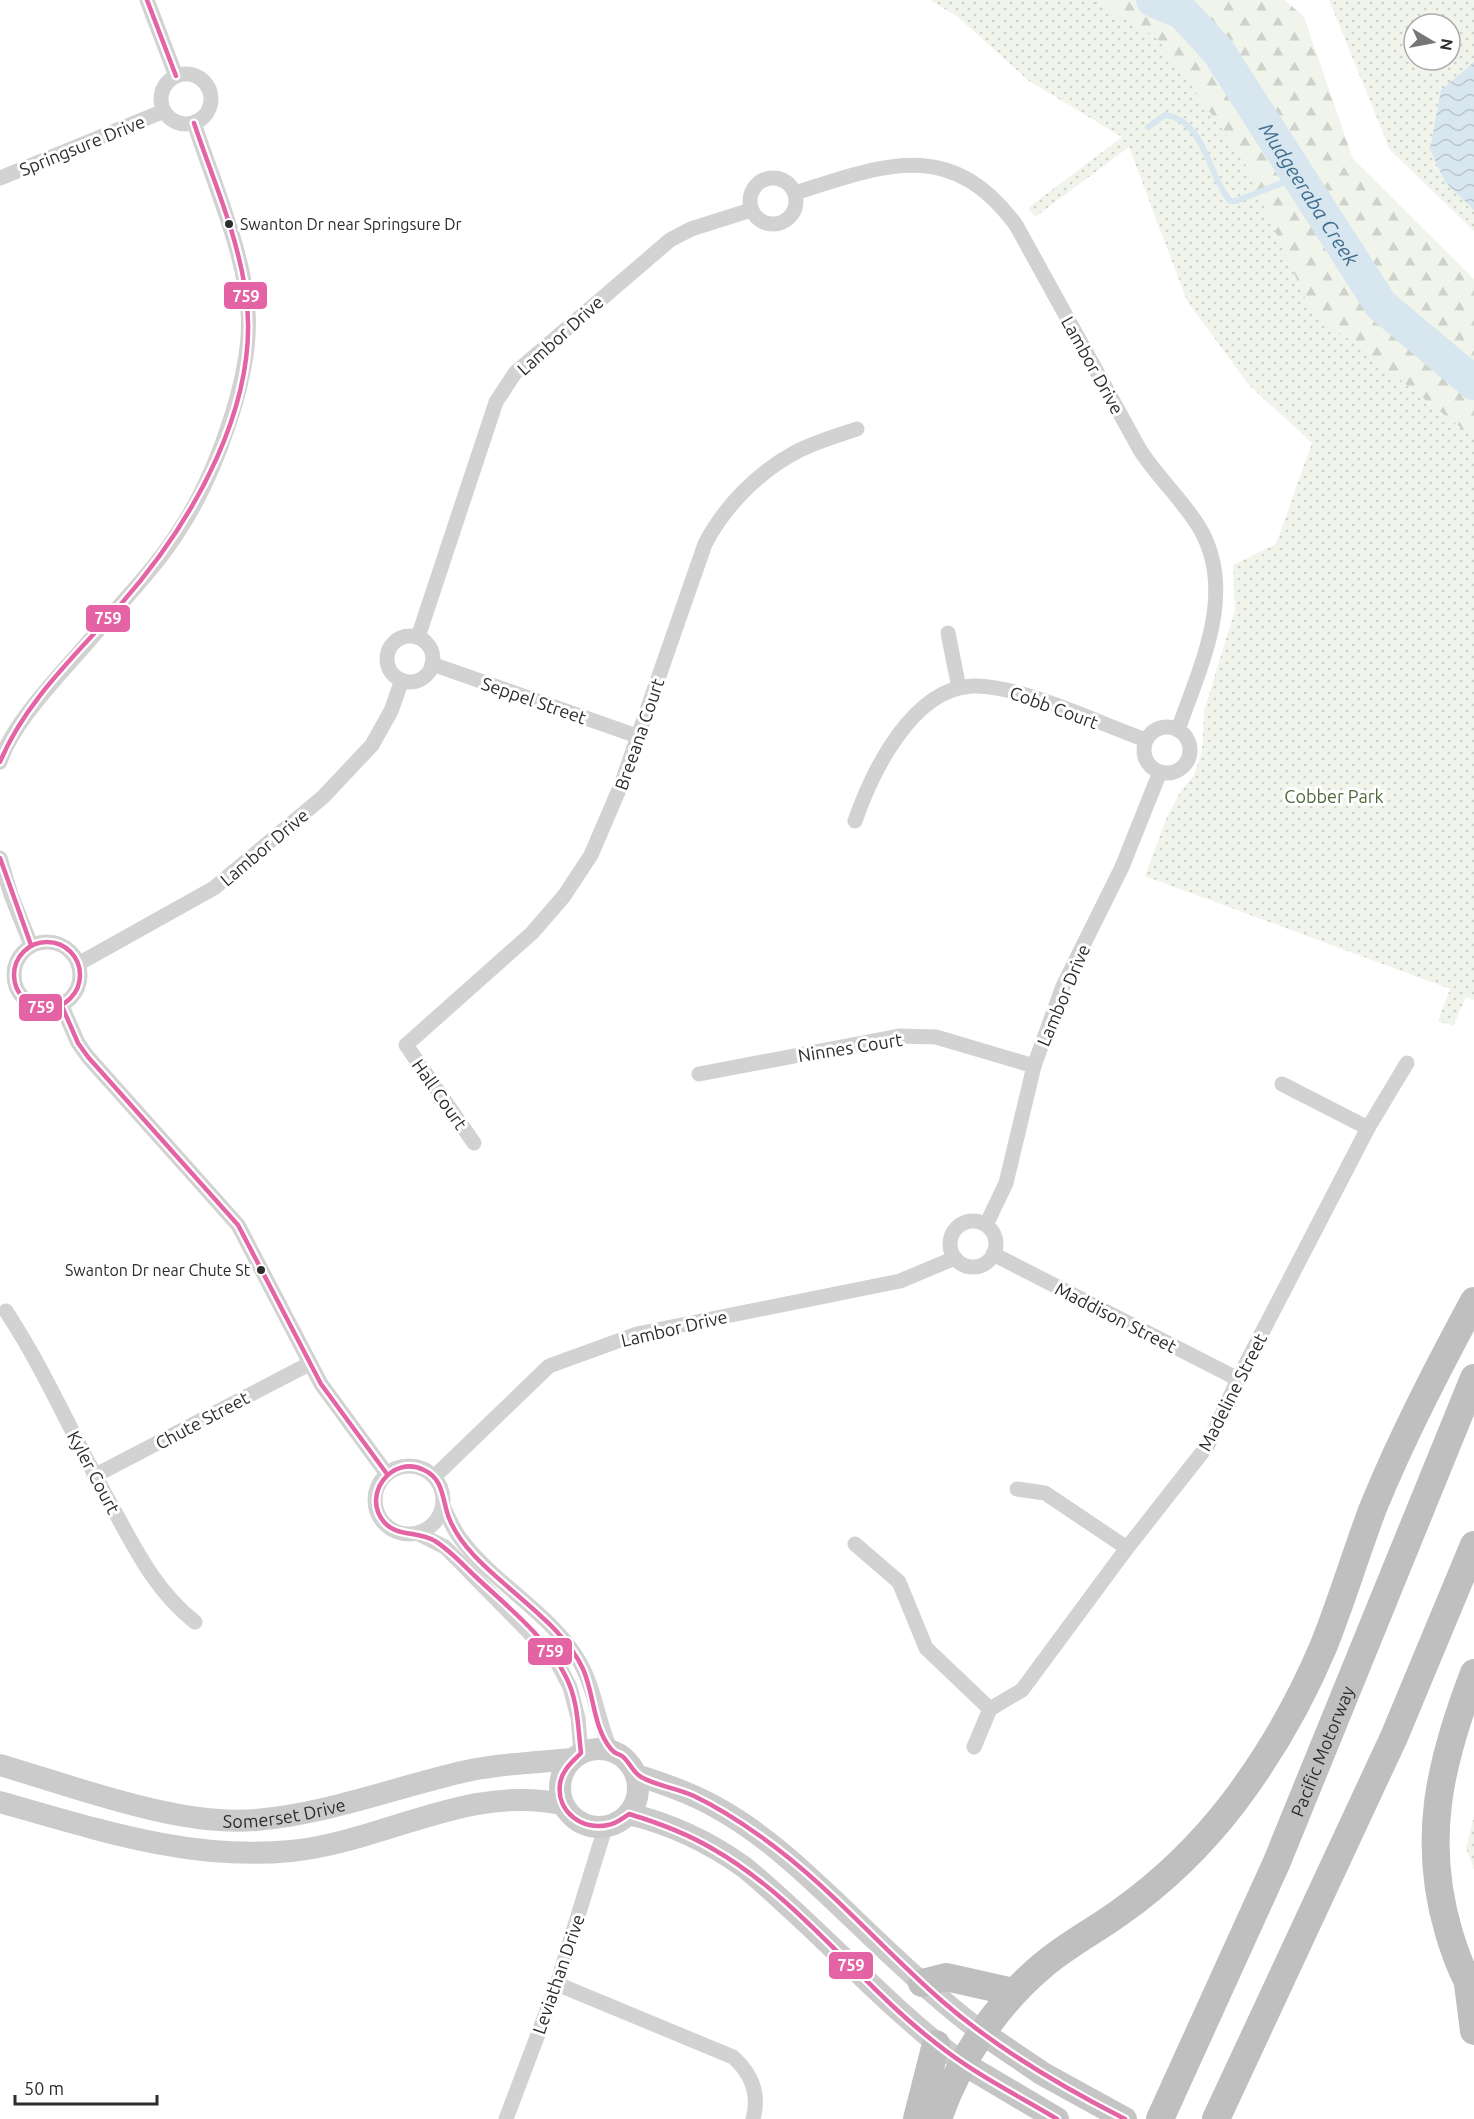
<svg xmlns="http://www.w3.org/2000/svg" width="1474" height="2119" font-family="Ubuntu,sans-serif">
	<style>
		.grass { fill: url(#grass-dots); fill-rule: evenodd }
		.forest { fill: url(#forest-firs) }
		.water { fill: url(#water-waves) }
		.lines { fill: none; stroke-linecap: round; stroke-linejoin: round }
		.stream { stroke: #d8e6f0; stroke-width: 6 }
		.river { stroke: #d8e6f0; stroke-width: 34 }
		.minor { stroke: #d2d2d2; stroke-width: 15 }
		.secondary { stroke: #cbcbcb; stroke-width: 22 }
		.primary { stroke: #c5c5c5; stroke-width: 24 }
		.motorway { stroke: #bfbfbf; stroke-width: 28 }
		.bus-1-casing { stroke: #fff; stroke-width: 9 }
		.bus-1 { stroke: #e463a4; stroke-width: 4.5 }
		.bus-dot { fill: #2d2d2d; stroke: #fff; stroke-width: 2 }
		.labels { text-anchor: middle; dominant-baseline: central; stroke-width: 6; stroke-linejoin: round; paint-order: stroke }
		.bus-label { font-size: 16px; fill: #2d2d2d; stroke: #fff; text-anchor: start }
		.street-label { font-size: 18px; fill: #2d2d2d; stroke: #fff }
		.park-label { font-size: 18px; fill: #50683c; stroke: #fff }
		.water-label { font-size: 20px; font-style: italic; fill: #3e6d8d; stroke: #fff }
		.line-badge { stroke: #fff; stroke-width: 2 }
		.badge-label { font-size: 16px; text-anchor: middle; font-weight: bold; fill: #fff }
	</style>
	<defs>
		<pattern id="grass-dots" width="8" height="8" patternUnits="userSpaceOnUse" patternTransform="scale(1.5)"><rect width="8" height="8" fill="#f0f4eb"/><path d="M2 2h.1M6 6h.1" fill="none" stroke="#ced2ca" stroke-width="1.8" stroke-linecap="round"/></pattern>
		<pattern id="forest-firs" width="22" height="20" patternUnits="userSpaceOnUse" patternTransform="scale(1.5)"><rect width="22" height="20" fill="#f0f4eb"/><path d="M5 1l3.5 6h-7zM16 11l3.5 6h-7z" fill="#ced2ca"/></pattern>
		<pattern id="water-waves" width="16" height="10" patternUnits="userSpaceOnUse" patternTransform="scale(1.5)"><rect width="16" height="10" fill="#d8e6f0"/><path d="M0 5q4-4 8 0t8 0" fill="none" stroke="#bac6ce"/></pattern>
	</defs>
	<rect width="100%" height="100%" fill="#fff"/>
	<g class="grass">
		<polygon points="930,0 1153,0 1474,383 1474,1000 1466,997 1453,1026 1438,1021 1450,989 1145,876 1167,817 1181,791 1194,775 1202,752 1204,711 1235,610 1233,565 1276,544 1312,443 1249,385 1187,301 1129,147 1035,217 1028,208 1122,137 1029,81 958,17"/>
		<path d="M1329,0H1474V231L1390,150ZM1414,24H1450V60H1414Z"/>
		<polygon points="1474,1817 1474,1869 1466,1848"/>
	</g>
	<polygon class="forest" points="1092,0 1285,0 1304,17 1353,159 1474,279 1474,438 1310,309 1242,157 1157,38"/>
	<polygon class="water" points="1474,62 1474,210 1445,182 1430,149 1441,90"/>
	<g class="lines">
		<path class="stream" d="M1148,127L1165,115C1205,120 1208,176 1230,201H1236L1298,177"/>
		<path class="river" id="s1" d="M1153,0L1183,13L1218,51L1381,305L1474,383"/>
		<g class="minor">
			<polyline points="147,0 176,76"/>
			<circle cx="186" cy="99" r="25"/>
			<circle cx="773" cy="201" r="23"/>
			<polyline points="0,178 164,111"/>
			<path d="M795,193C884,165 950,136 1016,225L1140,450C1158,478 1182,499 1199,527C1238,592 1200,666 1178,730"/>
			<polyline points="948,633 959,688"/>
			<circle cx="410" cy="659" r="23"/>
			<polyline points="418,637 496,402 515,373 670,240 691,229 751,210"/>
			<polyline points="432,664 637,736"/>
			<circle cx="1167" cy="750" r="23"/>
			<path d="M0,762C14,718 70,665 100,628C127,596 158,565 180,529C215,476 253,374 248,311C245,255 212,178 194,123"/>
			<path d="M855,821C872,772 912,689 972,686C1019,684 1100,724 1146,740"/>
			<polyline points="0,858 11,895 31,945"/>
			<circle cx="47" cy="975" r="33"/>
			<polyline points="78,964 214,888 323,797 372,745 391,711 402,680"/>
			<polyline points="61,1004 78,1043 88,1057 238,1225 321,1384 387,1474"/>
			<polyline points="699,1074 899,1036 936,1037 1034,1066"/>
			<polyline points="1282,1084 1368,1128"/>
			<path d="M474,1143L406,1045L532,933L564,896L591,855L621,785L705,544C724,507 758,472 796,452C815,442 836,436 857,429"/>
			<circle cx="973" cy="1244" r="23"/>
			<polyline points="986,1225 1006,1183 1034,1066 1063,986 1122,867 1160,772"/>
			<polyline points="993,1254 1238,1379"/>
			<path d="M6,1311C48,1375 77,1446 115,1512C138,1554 157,1592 195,1622"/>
			<circle cx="409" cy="1500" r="34"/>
			<polyline points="94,1476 309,1364"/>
			<polyline points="434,1477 549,1366 637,1334 900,1281 955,1258"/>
			<polyline points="1017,1489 1045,1493 1127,1548"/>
			<path d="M443,1506C448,1516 453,1529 460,1538C492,1582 546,1610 576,1656C595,1685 597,1720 611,1751"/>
			<polyline points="417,1533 445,1547 556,1660 570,1687 578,1718 581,1753"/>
			<polyline points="855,1544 899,1582 926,1648 990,1709"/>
			<polyline points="974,1747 990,1709 1022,1690 1127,1548 1208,1445 1238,1379 1368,1128 1407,1063"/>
			<path d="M557,1984L733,2057C752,2074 760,2094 753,2119"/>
			<polyline points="506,2119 557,1984 605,1828"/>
		</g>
		<g class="secondary">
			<circle cx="599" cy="1788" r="39"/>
			<path id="s2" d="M0,1765C75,1787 180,1827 256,1820C324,1814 385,1791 450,1775C490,1764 531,1763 572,1759"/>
			<path d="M636,1775C662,1783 688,1792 712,1805C761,1831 801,1869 841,1907C887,1951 933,1996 984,2034"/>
			<path d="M0,1802C96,1829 190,1861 291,1851C383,1842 468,1784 562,1804"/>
			<path d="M629,1814C671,1824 709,1842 744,1867C820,1929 884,2006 964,2064"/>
		</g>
		<g class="primary">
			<polyline points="984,2034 1043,2074 1125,2119"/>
			<polyline points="964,2064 1057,2119"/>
		</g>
		<g class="motorway">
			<path d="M1474,1673C1440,1762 1421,1839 1449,1933C1455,1953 1463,1975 1474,1992"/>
			<polyline points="922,1983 946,1977 1013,1992"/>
			<polyline points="1468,1984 1474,2031"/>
			<polyline points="917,2119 936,2044"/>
			<path d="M938,2119C957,2063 996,2005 1041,1967C1065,1946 1094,1931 1119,1913C1163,1882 1202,1844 1234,1802C1270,1754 1301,1700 1324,1645C1342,1600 1356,1553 1373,1508C1402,1437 1438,1368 1474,1301"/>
			<path id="s3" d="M1160,2119L1276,1864L1474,1378"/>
			<polyline points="1216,2119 1394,1737 1474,1545"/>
		</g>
		<defs>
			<g id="bus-1">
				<polyline points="147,0 176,76"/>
				<path d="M0,762C25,701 78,653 121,604C192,523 264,401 245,288C236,231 212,177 194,123"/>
				<polyline points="0,858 31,945"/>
				<circle cx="47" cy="975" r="33"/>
				<polyline points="61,1004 78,1043 88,1057 238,1225 321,1384 387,1474"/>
				<path d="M1057,2119C1017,2095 973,2073 937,2044C859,1984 799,1898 713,1849C686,1833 659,1823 629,1814C623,1818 616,1824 608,1825C583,1831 556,1812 560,1784C562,1770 572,1762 581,1753C578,1728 578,1700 566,1677C547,1638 509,1608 477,1578C464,1566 451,1551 435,1541C420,1531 396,1537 384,1522C361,1495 392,1454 424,1470C444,1479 442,1500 449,1518C460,1546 486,1568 508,1587C535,1611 568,1636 583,1669C594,1693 593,1728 611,1749C616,1755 616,1752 622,1756C630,1762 632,1772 641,1777C657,1786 677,1788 694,1796C717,1807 739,1821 760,1836C827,1883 880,1947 942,2001C997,2049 1060,2086 1125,2119"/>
			</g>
		</defs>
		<use href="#bus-1" class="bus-1-casing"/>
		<use href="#bus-1" class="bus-1"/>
	</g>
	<g class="bus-dot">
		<circle cx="229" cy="224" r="5"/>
		<circle cx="261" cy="1270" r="5"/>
	</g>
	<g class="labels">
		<g class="bus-label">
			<text x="240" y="224">Swanton Dr near Springsure Dr</text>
			<text x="250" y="1270" text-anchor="end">Swanton Dr near Chute St</text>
		</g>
		<g class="street-label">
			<text transform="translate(82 145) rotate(-22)">Springsure Drive</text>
			<text transform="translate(560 335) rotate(-42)">Lambor Drive</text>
			<text transform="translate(1093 365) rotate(61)">Lambor Drive</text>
			<text transform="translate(534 700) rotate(19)">Seppel Street</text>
			<text transform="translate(1054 707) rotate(20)">Cobb Court</text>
			<text transform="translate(639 734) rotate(-71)">Breeana Court</text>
			<text transform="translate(264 847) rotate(-40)">Lambor Drive</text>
			<text transform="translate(1063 995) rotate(-67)">Lambor Drive</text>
			<text transform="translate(850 1047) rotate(-9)">Ninnes Court</text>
			<text transform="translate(440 1094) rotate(55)">Hall Court</text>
			<text transform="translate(1116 1317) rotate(27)">Maddison Street</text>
			<text transform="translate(674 1328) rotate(-13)">Lambor Drive</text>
			<text transform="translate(1232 1392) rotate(-63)">Madeline Street</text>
			<text transform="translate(202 1420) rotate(-28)">Chute Street</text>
			<text transform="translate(94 1472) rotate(62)">Kyler Court</text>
			<text stroke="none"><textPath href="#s3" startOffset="402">Pacific Motorway</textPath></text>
			<text stroke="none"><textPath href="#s2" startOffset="292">Somerset Drive</textPath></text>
			<text transform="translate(558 1974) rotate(-71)">Leviathan Drive</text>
		</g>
		<g class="park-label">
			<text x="1334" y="796">Cobber Park</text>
		</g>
		<g class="water-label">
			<text stroke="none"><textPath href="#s1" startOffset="254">Mudgeeraba Creek</textPath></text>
		</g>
	</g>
	<g class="line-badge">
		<rect x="223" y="281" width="45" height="29" rx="6" fill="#e463a4"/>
		<rect x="85" y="604" width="46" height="29" rx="6" fill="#e463a4"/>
		<rect x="18" y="993" width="45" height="29" rx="6" fill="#e463a4"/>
		<rect x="527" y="1637" width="46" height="29" rx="6" fill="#e463a4"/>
		<rect x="828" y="1951" width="46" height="29" rx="6" fill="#e463a4"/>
	</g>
	<g class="badge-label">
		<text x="246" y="302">759</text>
		<text x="108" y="624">759</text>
		<text x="41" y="1013">759</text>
		<text x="550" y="1657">759</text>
		<text x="851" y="1971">759</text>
	</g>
	<g transform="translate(1432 42) rotate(100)"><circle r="28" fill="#ffffff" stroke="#ababab" stroke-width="1.5"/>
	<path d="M0-4.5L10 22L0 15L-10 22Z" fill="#767676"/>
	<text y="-9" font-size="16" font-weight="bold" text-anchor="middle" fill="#2d2d2d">N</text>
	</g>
	<path d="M15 2095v9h142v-9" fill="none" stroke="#2d2d2d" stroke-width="3"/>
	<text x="24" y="2095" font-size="18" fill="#2d2d2d" stroke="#ffffff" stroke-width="4.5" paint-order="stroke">50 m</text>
</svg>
